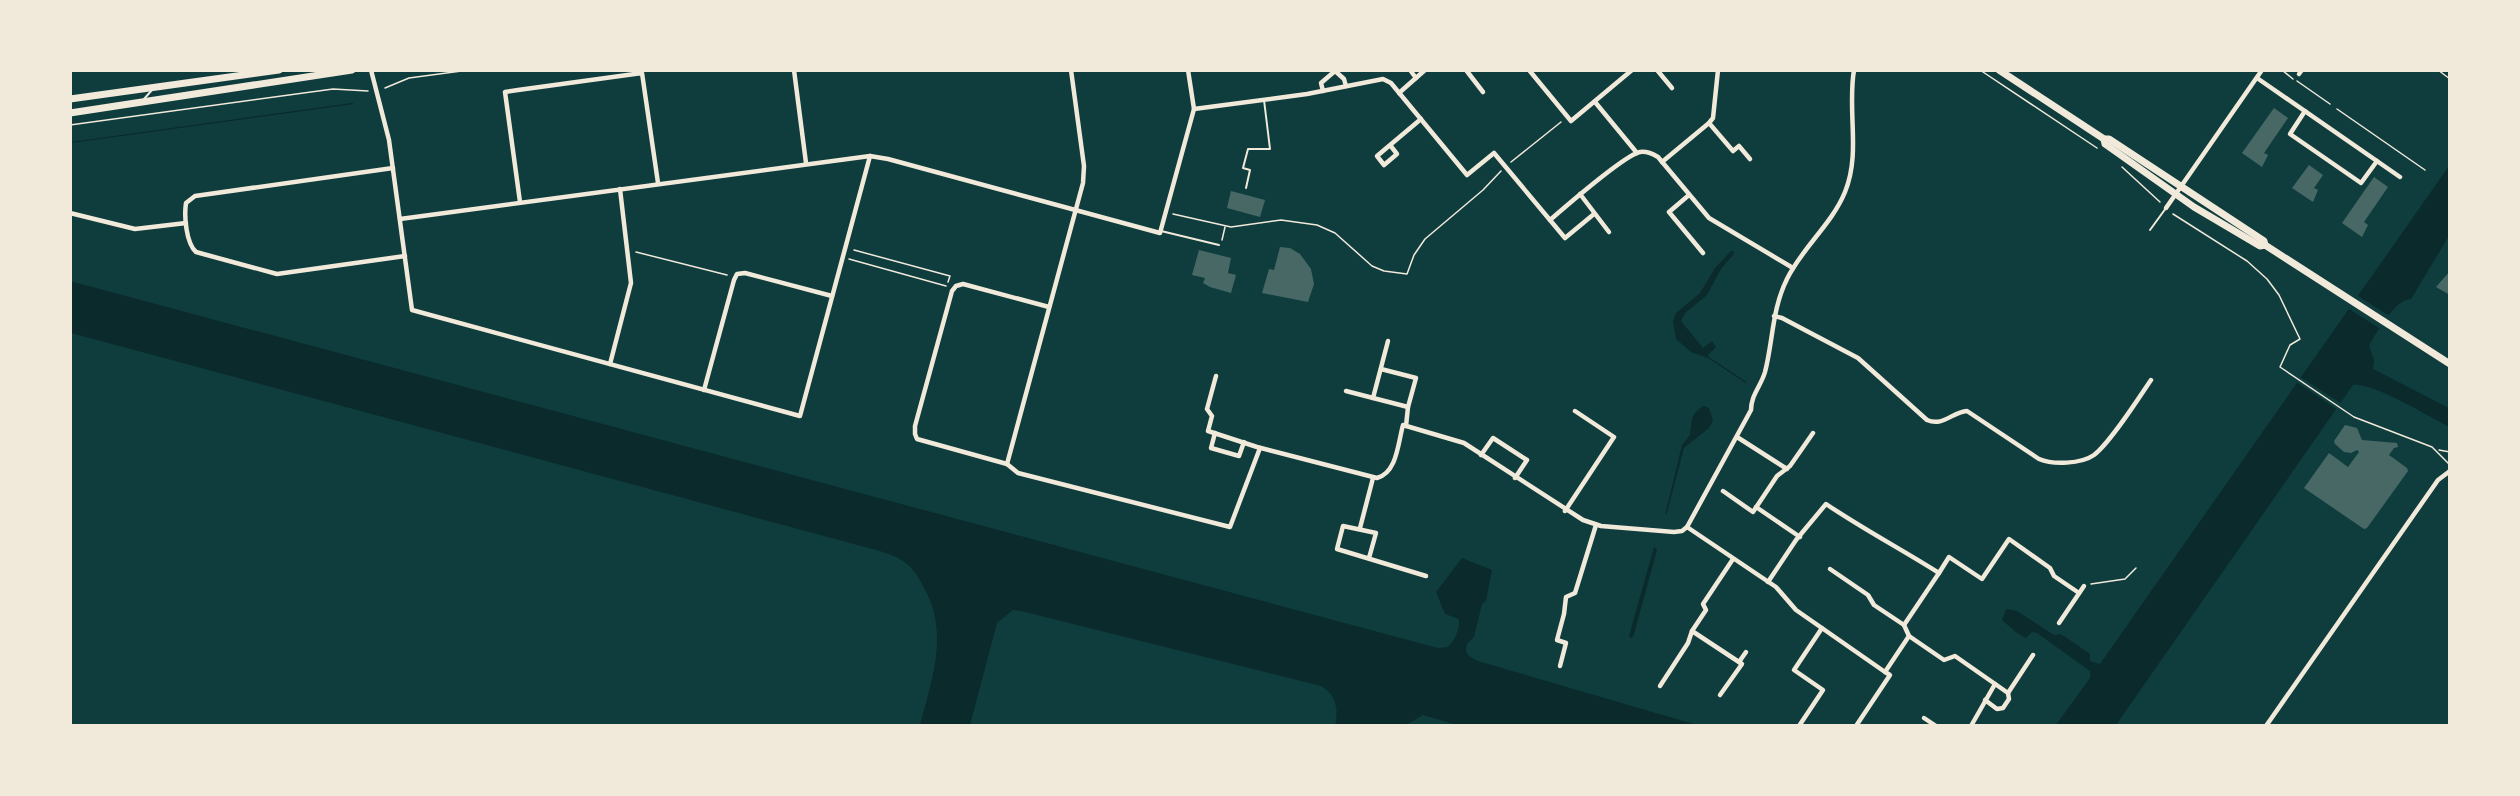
<svg xmlns="http://www.w3.org/2000/svg" width="2520" height="796" font-family="'Crimson Pro',serif">
	<style>
		.water { fill: #0a2a2b }
		.pier { fill: #0f3d3e }
		.building { fill: #486865 }
		.lines { fill: none; stroke-linecap: round; stroke-linejoin: round }
		.path { stroke: #f1e9da; stroke-width: 1.5 }
		.service { stroke: #f1e9da; stroke-width: 2 }
		.minor { stroke: #f1e9da; stroke-width: 4.5 }
		.secondary { stroke: #f1e9da; stroke-width: 7 }
	</style>
	<rect width="100%" height="100%" fill="#0f3d3e"/>
	<g class="water">
		<polygon points="352,103 354,104 71,143 71,142"/>
		<path d="M2449,166V236L2411,299C2395,299 2376,333 2369,346L2374,360L2373,369L2449,408V427C2430,417 2372,382 2353,385L2116,725H2056L2090,678V671L2037,633L2032,632L2026,638L2017,633L2002,620L2006,609L2017,611L2054,635L2061,634L2090,654V661L2100,664Z"/>
		<polygon points="1731,251 1734,251 1733,255 1721,269 1707,295 1685,313 1681,321 1703,348 1712,341 1716,347 1708,355 1709,357 1745,381 1747,384 1708,358 1691,352 1676,339 1673,322 1676,313 1700,293 1715,268"/>
		<path d="M70,281L1438,648L1448,647C1455,640 1460,629 1459,619L1445,614L1436,592L1462,558L1492,570L1486,601L1482,604L1474,637L1467,644L1466,651L1469,656L1478,661L1697,725L1460,726L1423,715L1406,725H1335C1339,710 1336,694 1321,686L1021,611L1013,610L997,623L970,725H920C932,678 950,632 923,586C918,576 912,567 903,561C888,551 866,548 850,543L71,333Z"/>
		<path d="M1704,406L1709,408L1713,420L1709,428L1684,448L1667,513L1665,515L1682,445L1690,435C1692,422 1690,413 1704,406Z"/>
		<polygon points="1654,547 1657,550 1634,634 1631,639 1629,636"/>
	</g>
	<g class="pier">
		<polygon points="2355,294 2391,317 2382,330 2346,307"/>
		<polygon points="2299,376 2342,404 2338,410 2295,381"/>
	</g>
	<g class="building">
		<polygon points="2274,108 2288,118 2264,153 2268,155 2262,167 2242,153"/>
		<polygon points="2309,165 2323,175 2314,188 2318,190 2313,202 2292,188"/>
		<polygon points="2374,177 2388,187 2364,222 2368,225 2362,237 2342,223"/>
		<polygon points="1231,191 1265,200 1260,217 1227,208"/>
		<polygon points="1280,247 1290,248 1300,254 1311,269 1314,284 1308,302 1262,293 1269,269 1274,270"/>
		<polygon points="1199,250 1231,258 1228,273 1236,275 1231,293 1210,287 1203,283 1205,278 1192,275"/>
		<polygon points="2450,271 2450,295 2436,287"/>
		<polygon points="2345,425 2357,428 2362,440 2397,443 2398,447 2394,448 2389,455 2407,468 2408,471 2367,528 2364,529 2304,488 2329,453 2348,467 2359,452 2357,450 2351,453 2344,452 2335,444 2334,441"/>
	</g>
	<g class="lines">
		<g class="path">
			<polyline points="1980,70 2097,148"/>
			<polyline points="2282,70 2293,79"/>
			<polyline points="2438,70 2450,79"/>
			<polyline points="2297,81 2330,104"/>
			<polyline points="385,88 409,78 469,70"/>
			<polyline points="2337,109 2425,170"/>
			<polyline points="70,125 333,89 368,91"/>
			<polyline points="1511,162 1561,122"/>
			<polyline points="2122,167 2160,202"/>
			<polyline points="1173,214 1231,227 1281,220 1317,225 1335,233 1372,266 1384,271 1407,274 1414,255 1425,239 1483,190 1501,171"/>
			<polyline points="2173,214 2247,261 2267,279 2279,295 2300,339 2290,345 2280,367 2354,417 2432,447 2449,464"/>
			<polyline points="1222,240 1225,227"/>
			<polyline points="854,250 950,276 948,282"/>
			<polyline points="636,252 727,275"/>
			<polyline points="849,259 946,286"/>
			<polyline points="2439,450 2450,452"/>
			<polyline points="2091,584 2125,579 2136,568"/>
		</g>
		<g class="service">
			<polyline points="144,99 152,90"/>
			<polyline points="1246,188 1250,170 1243,168 1248,149 1270,149 1264,100"/>
			<polyline points="2150,230 2166,208"/>
			<polyline points="1161,231 1219,245"/>
		</g>
		<g class="minor">
			<polyline points="371,70 389,140 412,310 800,416 870,156"/>
			<polyline points="794,70 806,163"/>
			<polyline points="1334,70 1344,79 1346,86"/>
			<polyline points="1410,70 1416,78"/>
			<polyline points="1466,70 1483,92"/>
			<polyline points="1529,70 1571,121 1632,70"/>
			<polyline points="1657,70 1672,88"/>
			<polyline points="1718,70 1713,118 1709,123 1733,151 1739,146 1750,159"/>
			<polyline points="2299,74 2302,70"/>
			<polyline points="2257,78 2400,177"/>
			<polyline points="1323,91 1321,83 1335,71"/>
			<polyline points="1399,93 1425,70"/>
			<polyline points="1595,102 1637,153"/>
			<polyline points="1194,109 1307,94 1383,79 1391,83 1467,175 1494,153 1565,238 1594,214"/>
			<polyline points="2305,111 2290,134 2361,183 2377,161"/>
			<polyline points="1390,145 1397,154 1384,165 1377,156 1421,119"/>
			<polyline points="1662,162 1709,123"/>
			<path d="M393,168L195,196L186,203C184,216 186,243 196,252L277,274L405,256"/>
			<polyline points="1580,194 1609,232"/>
			<polyline points="1689,195 1669,212 1703,253"/>
			<polyline points="520,202 505,92 518,90 642,73 658,183"/>
			<polyline points="2166,208 2262,70"/>
			<polyline points="70,213 135,229 186,223"/>
			<polyline points="400,219 870,156 888,159 1160,233 1194,109 1188,70"/>
			<path d="M1550,220C1565,207 1625,155 1640,152C1647,151 1653,154 1658,157L1709,218L1793,268"/>
			<polyline points="1049,307 963,284 956,286 952,291 915,426 915,434 917,439 1007,464 1018,473 1230,527 1260,448"/>
			<path d="M1774,316L1782,318L1858,358L1927,420C1943,427 1952,412 1967,411L2039,459C2053,465 2081,464 2094,455C2110,443 2138,399 2151,380"/>
			<polyline points="610,364 631,283 620,189"/>
			<path d="M1216,376L1207,409L1212,416L1208,431L1257,447L1377,478C1397,473 1398,443 1403,425L1464,443L1583,520L1601,526L1674,532L1682,531L1687,527L1751,410C1751,395 1761,386 1765,372C1773,341 1772,309 1787,279C1802,248 1832,224 1845,192C1861,153 1847,111 1854,70"/>
			<polyline points="704,390 734,280 737,274 745,273 832,296"/>
			<polyline points="1346,391 1408,407 1416,378 1381,369"/>
			<polyline points="1373,398 1388,341"/>
			<polyline points="1406,426 1408,407"/>
			<polyline points="1215,433 1211,448 1239,456 1244,442"/>
			<polyline points="1737,437 1787,469"/>
			<polyline points="1481,455 1493,438 1527,460 1515,478"/>
			<polyline points="1007,464 1083,183 1084,166 1071,70"/>
			<polyline points="1723,491 1753,512 1777,476 1790,466 1813,433"/>
			<polyline points="1756,507 1800,537"/>
			<polyline points="1565,511 1614,437 1575,411"/>
			<polyline points="1687,527 1776,587 1796,610 1885,672"/>
			<polyline points="1360,528 1373,478"/>
			<polyline points="1369,558 1376,533 1343,526 1337,549 1426,576"/>
			<polyline points="1830,569 1868,595 1874,605 1904,625"/>
			<polyline points="1939,573 1904,625 1909,636 1944,660 1955,656 2008,693 2033,655"/>
			<path d="M1768,582L1796,540L1826,504C1863,529 1901,549 1939,573L1949,557L1982,579L2009,539L2050,568L2054,576L2079,593"/>
			<polyline points="2059,623 2084,586"/>
			<polyline points="1692,631 1742,664 1720,695"/>
			<polyline points="1739,662 1746,652"/>
			<polyline points="1560,666 1566,643 1557,640 1564,614 1566,597 1575,593 1596,525"/>
			<polyline points="1660,686 1688,643 1692,631 1706,610 1703,604 1733,559"/>
			<polyline points="1985,700 1997,709 2003,708 2009,699 2008,693"/>
			<polyline points="1924,718 1936,726"/>
			<polyline points="1799,726 1823,690 1794,670 1822,628"/>
			<polyline points="1856,726 1890,675 1885,672 1909,636"/>
			<polyline points="1971,726 1995,684"/>
			<polyline points="2266,726 2438,480 2450,471"/>
		</g>
		<g class="secondary">
			<polyline points="1999,70 2104,139 2109,139 2264,241 2265,245 2450,364"/>
			<polyline points="70,99 279,70"/>
			<polyline points="70,113 352,70"/>
			<polyline points="2104,139 2105,144 2194,207 2260,246 2265,245"/>
		</g>
	</g>
	<rect width="2520" height="796" fill="none" stroke="#f1e9da" stroke-width="144"/>
</svg>
